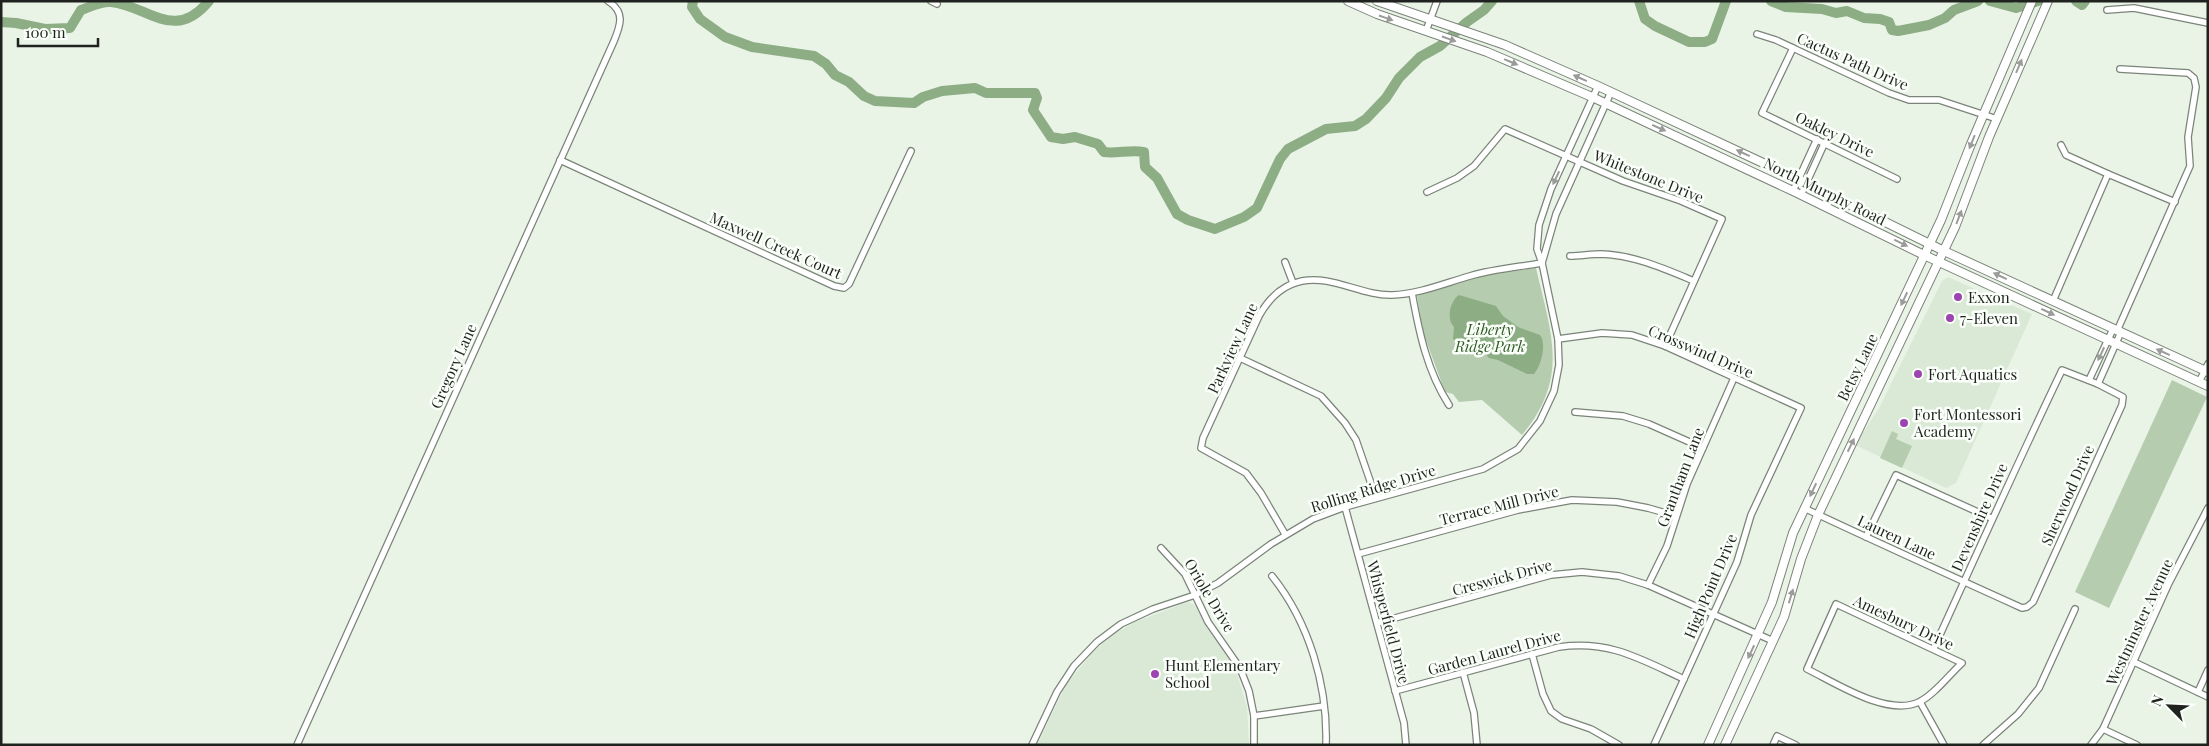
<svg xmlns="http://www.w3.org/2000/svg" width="2209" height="746" font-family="'Playfair Display',serif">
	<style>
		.built { fill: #dae9d6 }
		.green { fill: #b5ccaf }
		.water { fill: #8dae85 }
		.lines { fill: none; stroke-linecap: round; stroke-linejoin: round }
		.river { stroke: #8dae85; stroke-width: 10 }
		.minor-casing { stroke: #7b8479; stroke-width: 8 }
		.major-casing { stroke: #7b8479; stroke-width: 10 }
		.minor { stroke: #fff; stroke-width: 5.5 }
		.major { stroke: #fff; stroke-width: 8 }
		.oneway { fill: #9a9c9a }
		.poi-dot { fill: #9c44b0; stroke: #fbfffa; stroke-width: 2 }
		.labels { text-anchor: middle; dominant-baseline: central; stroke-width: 5; stroke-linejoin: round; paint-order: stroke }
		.street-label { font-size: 15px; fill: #1f221e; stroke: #fbfffa }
		.poi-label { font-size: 15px; fill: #1f221e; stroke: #fbfffa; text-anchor: start }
		.park-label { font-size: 15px; font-style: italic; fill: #2e5a22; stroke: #fbfffa }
	</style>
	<rect width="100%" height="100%" fill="#e9f4e7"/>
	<g class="built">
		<polygon points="1948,277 2032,314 1956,483 1946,488 1855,445 1879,408 1942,281"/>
		<polygon points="1188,602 1195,605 1207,628 1227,655 1237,674 1247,707 1249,745 1037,745 1066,685 1092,653 1114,634 1135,622"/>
	</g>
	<g class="green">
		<path d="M1536,268C1551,333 1570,378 1522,435L1482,400L1459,402L1453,394L1445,392L1423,332L1417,296L1475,277Z"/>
		<polygon points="2172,380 2207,397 2109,608 2075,592"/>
		<polygon points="1892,431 1898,434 1896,439 1912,446 1902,468 1880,458"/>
	</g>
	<path class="water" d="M1459,295L1496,306L1503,316L1518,327L1540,335C1547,344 1541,366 1534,374H1527L1498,360L1489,358L1482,350L1472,348L1467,344L1462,346L1453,339L1454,327C1446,319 1450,301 1459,295Z"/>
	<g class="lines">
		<g class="river">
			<path d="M693,1L692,7L700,19L725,37L752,47L814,56L826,64L835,75L849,82L864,96L875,101L914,103L923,97L942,91L975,88L986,93H1035L1037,98L1033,110L1051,137L1063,139L1075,137L1098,144L1104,152C1117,154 1131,149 1144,152L1145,167L1157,178L1177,214L1188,220L1215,229L1244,217L1257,208L1280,159L1288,149L1326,129L1355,126L1366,119L1386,98L1399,78L1420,57L1440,46L1467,22L1484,10L1492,1"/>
			<polyline points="1639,1 1645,19 1655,26 1689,42 1705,42 1712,39 1726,1"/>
			<polyline points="1771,1 1786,7 1822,9 1836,13 1847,11 1864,18 1880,19 1889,22 1892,30 1898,31 1929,25 1945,18 1954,10 1978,1"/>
			<polyline points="1990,1 2016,8 2038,1"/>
			<polyline points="2076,1 2082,5 2085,1"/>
			<path d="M1,22L16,23L45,29L70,28L81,10C90,7 101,1 111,2C149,6 174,43 209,1"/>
		</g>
		<defs>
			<g id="minor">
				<polyline points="931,1 937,4"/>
				<polyline points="2107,10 2134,8 2208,23"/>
				<polyline points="1426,31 1437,1"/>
				<polyline points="1757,34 1776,40 1889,93 1909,100 1939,100 1997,119"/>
				<polyline points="1793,48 1762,113 1897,179"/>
				<polyline points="2061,145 2066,155 2108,174"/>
				<polyline points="560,160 834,286 844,288 849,284 911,151"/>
				<polyline points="1793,191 1817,139"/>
				<polyline points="1427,192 1457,178 1474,166 1505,129 1623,181 1681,201 1722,219 1665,346"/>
				<polyline points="1801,195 1825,142"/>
				<path d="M1570,256C1580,256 1591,254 1601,254C1634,255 1665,269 1694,281"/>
				<polyline points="1285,262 1293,283"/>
				<polyline points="1542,263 1556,214 1611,92"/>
				<path d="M1412,293C1419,332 1427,371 1449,405"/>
				<polyline points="2053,301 2108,174 2175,202"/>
				<polyline points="2117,331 2190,166 2188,137 2196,87 2194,78 2188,73 2120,69"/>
				<polyline points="1558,339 1602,333 1632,335 1665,346 1801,408 1751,515 1737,562 1654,745"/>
				<polyline points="1240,358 1321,396 1345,423 1356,440 1376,498"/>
				<polyline points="2089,380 2113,329"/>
				<polyline points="2199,382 2208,364"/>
				<polyline points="2098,384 2121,332"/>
				<polyline points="1575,412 1623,416 1649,424 1703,448"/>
				<polyline points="1345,507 1404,723 1406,745"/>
				<path d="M1804,508C1876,542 1949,575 2022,608L2027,607L2033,602L2122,405L2123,397L2098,384L2062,370C2018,462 1976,555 1934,648"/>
				<path d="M1285,534L1261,493L1246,473L1201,448L1203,438L1259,316C1269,298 1282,285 1302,281C1332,275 1362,296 1392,295C1419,294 1445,283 1470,276C1494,269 1519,267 1542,263"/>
				<polyline points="1866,537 1896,475 1991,518"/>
				<polyline points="1161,548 1185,574 1208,622 1240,668 1249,691 1254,716 1254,745"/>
				<polyline points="1358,554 1518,510 1572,500 1617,502 1648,508 1676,516"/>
				<path d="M1272,576C1309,622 1328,686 1326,745"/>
				<polyline points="1648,585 1667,546 1687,484 1734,378"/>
				<path d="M1836,604L1962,663C1950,674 1933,696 1919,702C1887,717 1836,683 1807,669Z"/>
				<polyline points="1377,623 1551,575 1582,572 1619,576 1648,585 1773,641"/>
				<polyline points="1532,654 1543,694 1551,711 1562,719 1591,729 1619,745"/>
				<polyline points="2134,662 2208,697"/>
				<polyline points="1463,672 1474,713 1477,745"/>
				<path d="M1395,691L1559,647C1610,640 1640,659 1684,679"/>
				<polyline points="2198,692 2208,670"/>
				<polyline points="1920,702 1944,745"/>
				<polyline points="1254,716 1324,706"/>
				<polyline points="2103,729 2137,745"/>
				<path d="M297,745L614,41C621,24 625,12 608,1"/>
				<polyline points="1032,745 1057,692 1074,666 1097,642 1121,624 1153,609 1195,595 1218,583 1271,544 1313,519 1345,507 1483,469 1518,449 1540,421 1554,391 1559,365 1558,339 1542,263 1537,249 1539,225 1551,189 1598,86"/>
				<polyline points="1773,745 1777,736 1796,745"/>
				<polyline points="1983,745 2018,714 2039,688 2075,609"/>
				<polyline points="2091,745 2103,729 2168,585 2208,508"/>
			</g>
			<g id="major">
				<polyline points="1348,1 1377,14 1487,52 1592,97 1793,191 1924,255 2208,386"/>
				<polyline points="1377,1 1505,45 1598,86 1806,183 1944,251 2208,372"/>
				<polyline points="1708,745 1772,602 1793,533 1941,220 1971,144 2032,1"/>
				<polyline points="1725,745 1784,617 1801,559 1818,515 1955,227 1989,137 2048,1"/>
			</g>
		</defs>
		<use href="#minor" class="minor-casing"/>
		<use href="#major" class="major-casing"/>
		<use href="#minor" class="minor"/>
		<use href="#major" class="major"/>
	</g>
	<defs><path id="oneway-solid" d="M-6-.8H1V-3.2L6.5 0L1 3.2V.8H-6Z" transform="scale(1.25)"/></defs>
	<g class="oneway">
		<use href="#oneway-solid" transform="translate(1386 18) rotate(19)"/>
		<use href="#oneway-solid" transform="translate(1449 39) rotate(19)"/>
		<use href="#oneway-solid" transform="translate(1511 62) rotate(23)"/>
		<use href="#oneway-solid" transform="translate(2019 66) rotate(-67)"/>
		<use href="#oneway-solid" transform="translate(1580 78) rotate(-156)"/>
		<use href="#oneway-solid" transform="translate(1659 128) rotate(24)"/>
		<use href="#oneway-solid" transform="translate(1972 142) rotate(112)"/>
		<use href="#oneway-solid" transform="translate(1743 153) rotate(-155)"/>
		<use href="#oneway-solid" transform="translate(1556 178) rotate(115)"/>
		<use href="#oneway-solid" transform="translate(1959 217) rotate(-69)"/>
		<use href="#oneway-solid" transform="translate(1901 243) rotate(26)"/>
		<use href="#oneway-solid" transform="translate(2000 276) rotate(-155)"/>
		<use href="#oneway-solid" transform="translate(1904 299) rotate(115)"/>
		<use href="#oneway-solid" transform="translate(2048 312) rotate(25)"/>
		<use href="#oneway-solid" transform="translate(2163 352) rotate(-156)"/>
		<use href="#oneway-solid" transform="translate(2101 354) rotate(115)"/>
		<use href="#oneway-solid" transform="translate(1851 445) rotate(-64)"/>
		<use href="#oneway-solid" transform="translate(1813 490) rotate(115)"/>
		<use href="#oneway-solid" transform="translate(1791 596) rotate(-73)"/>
		<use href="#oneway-solid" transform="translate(1751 652) rotate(115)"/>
	</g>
	<g class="poi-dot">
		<circle cx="1958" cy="297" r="5"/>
		<circle cx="1950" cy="318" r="5"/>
		<circle cx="1918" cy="374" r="5"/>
		<circle cx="1904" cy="423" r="5"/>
		<circle cx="1155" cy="674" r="5"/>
	</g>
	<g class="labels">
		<g class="street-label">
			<text transform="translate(1853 61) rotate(24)">Cactus Path Drive</text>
			<text transform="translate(1835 134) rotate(26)">Oakley Drive</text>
			<text transform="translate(1649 176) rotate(22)">Whitestone Drive</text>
			<text transform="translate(1825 191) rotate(26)">North Murphy Road</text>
			<text transform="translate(776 245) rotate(24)">Maxwell Creek Court</text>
			<text transform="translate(1232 348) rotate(-65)">Parkview Lane</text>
			<text transform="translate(1701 351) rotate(23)">Crosswind Drive</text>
			<text transform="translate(453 366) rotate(-66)">Gregory Lane</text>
			<text transform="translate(1857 367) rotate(-64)">Betsy Lane</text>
			<text transform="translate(1680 477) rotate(-69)">Grantham Lane</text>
			<text transform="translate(1373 488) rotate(-17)">Rolling Ridge Drive</text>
			<text transform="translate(2067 495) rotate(-66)">Sherwood Drive</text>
			<text transform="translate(1499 505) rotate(-14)">Terrace Mill Drive</text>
			<text transform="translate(1979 517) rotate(-66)">Devenshire Drive</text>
			<text transform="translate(1897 537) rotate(25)">Lauren Lane</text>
			<text transform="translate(1502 577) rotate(-15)">Creswick Drive</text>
			<text transform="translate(1710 586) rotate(-67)">High Point Drive</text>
			<text transform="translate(1210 595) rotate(59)">Oriole Drive</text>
			<text transform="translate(1389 622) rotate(75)">Whisperfield Drive</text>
			<text transform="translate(1904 622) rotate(25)">Amesbury Drive</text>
			<text transform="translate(2139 622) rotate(-65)">Westminster Avenue</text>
			<text transform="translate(1494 652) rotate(-15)">Garden Laurel Drive</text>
		</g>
		<g class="poi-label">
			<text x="1968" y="297">Exxon</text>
			<text x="1960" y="318">7-Eleven</text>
			<text x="1928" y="374">Fort Aquatics</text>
			<text x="1914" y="414">Fort Montessori<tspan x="1914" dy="17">Academy</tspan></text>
			<text x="1165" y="665">Hunt Elementary<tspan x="1165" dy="17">School</tspan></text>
		</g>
		<g class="park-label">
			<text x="1490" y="329">Liberty<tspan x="1490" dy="17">Ridge Park</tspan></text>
		</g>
	</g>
	<rect width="2209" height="746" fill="none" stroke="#1f221e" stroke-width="5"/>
	<g transform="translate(2169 706) rotate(294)" stroke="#fbfffa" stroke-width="4" paint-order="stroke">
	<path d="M0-4L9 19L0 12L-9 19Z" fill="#1f221e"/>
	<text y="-8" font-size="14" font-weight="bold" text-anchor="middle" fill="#1f221e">N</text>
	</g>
	<path d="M18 38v8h80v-8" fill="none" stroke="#1f221e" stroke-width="2.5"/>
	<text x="25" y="38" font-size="15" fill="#1f221e" stroke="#fbfffa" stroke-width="4" paint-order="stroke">100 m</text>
</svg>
